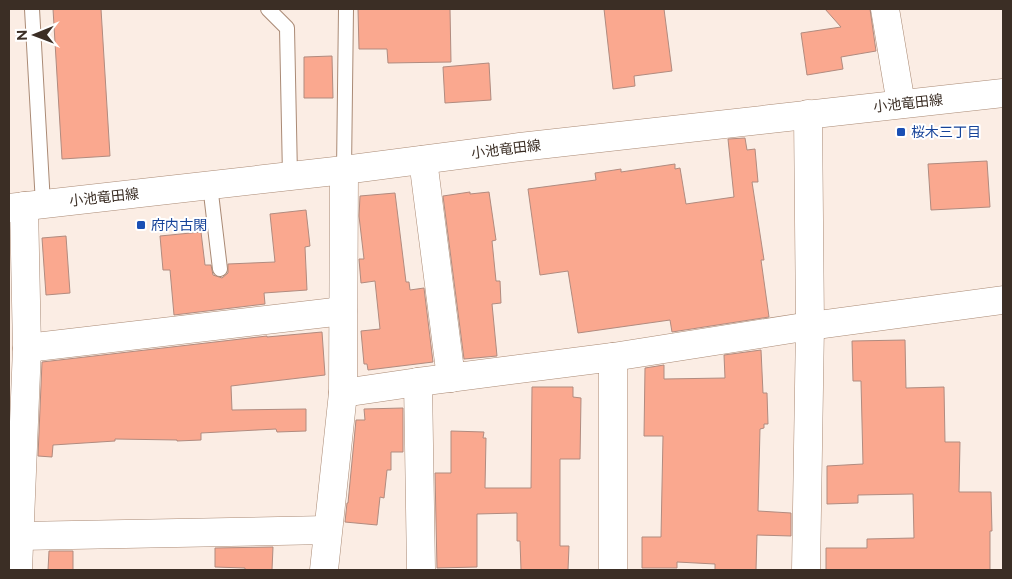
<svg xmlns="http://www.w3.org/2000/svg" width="1012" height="579" font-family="Raleway,'Noto Sans JP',sans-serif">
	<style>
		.building { fill: #faa88f; stroke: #b18b7f }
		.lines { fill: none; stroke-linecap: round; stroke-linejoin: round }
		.service-casing { stroke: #aa8a75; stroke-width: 16 }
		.minor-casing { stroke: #aa8a75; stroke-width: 29 }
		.secondary-casing { stroke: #aa8a75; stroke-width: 29 }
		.service { stroke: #fff; stroke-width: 14 }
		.minor { stroke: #fff; stroke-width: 28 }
		.secondary { stroke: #fff; stroke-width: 28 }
		.transit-dot { fill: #1a4fb4; stroke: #fff; stroke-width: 2 }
		.labels { text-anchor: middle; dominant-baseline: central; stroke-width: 4; stroke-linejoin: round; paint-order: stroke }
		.street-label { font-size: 14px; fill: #3b2e25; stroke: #fff }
		.transit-label { font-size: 14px; fill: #164399; stroke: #fff; text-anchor: start }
	</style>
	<rect width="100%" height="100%" fill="#fbede4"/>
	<g class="building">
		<polygon points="53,9 101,9 110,156 62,159"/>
		<polygon points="358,9 450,9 451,62 388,63 387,49 359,49"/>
		<polygon points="604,9 664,9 672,71 634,76 635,86 613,89"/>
		<polygon points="825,9 870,9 876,51 841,57 843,69 807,75 801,33 841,27"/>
		<polygon points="332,56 333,98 304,98 304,57"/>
		<polygon points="489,63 491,100 445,103 443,67"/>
		<polygon points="745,138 747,150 755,149 758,182 752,182 764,260 761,260 769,317 672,332 670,320 578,333 568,271 540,275 528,189 596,180 595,173 621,169 621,172 675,164 675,169 680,168 686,204 734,197 728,139"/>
		<polygon points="987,161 990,207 931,210 928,164"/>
		<polygon points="470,192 470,194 489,192 496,240 492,241 496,281 500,281 501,303 492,304 497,356 464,359 443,196"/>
		<polygon points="395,193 406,282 409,282 410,290 424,288 433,362 368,370 367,364 364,364 361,331 380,329 375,281 361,283 359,259 364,259 359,216 360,196"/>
		<polygon points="306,210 310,246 305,247 307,290 264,293 265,304 174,315 170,270 163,270 160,236 201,232 205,265 211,265 213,275 222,278 228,273 228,264 275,262 270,214"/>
		<polygon points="66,236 70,293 46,295 42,238"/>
		<polygon points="322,332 325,375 231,386 232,410 306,409 306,431 277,432 276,429 201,433 201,440 177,441 177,440 115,439 115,441 53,445 52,457 38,456 42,362 267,336 267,337"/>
		<polygon points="905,340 906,388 944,387 945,442 960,442 959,492 991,492 992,531 990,531 990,570 826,570 826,548 867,548 867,539 914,538 913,494 858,495 858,503 827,504 827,466 863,464 861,381 853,381 852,341"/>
		<polygon points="761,350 763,393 767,393 768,424 764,424 764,428 760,429 758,511 791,513 791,536 757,535 756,570 715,570 715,564 677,562 677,568 642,568 642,537 661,537 663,436 644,436 645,368 664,365 664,379 725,378 724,355"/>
		<polygon points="532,387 573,387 573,397 581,398 580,459 560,459 560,546 569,546 568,570 521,570 520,541 517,541 517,513 477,514 477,567 437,568 435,473 451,473 451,431 484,432 483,438 486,438 485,488 531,488"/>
		<polygon points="403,408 403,452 391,452 391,470 387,470 384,498 380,497 377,525 345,522 347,503 348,503 356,420 365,420 364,409"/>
		<polygon points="273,547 272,570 245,570 245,568 215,567 215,548"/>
		<polygon points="49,551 73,551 73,570 48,570"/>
	</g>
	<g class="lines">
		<defs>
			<g id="service">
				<polyline points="32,9 43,204"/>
				<polyline points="268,9 287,28 290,176"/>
				<polyline points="344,170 346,9"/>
				<polyline points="210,185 220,269"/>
			</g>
			<g id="minor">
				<polyline points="885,9 901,104"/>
				<polyline points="423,160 451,378"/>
				<polyline points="27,348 343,311"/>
				<polyline points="343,393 418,382"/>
				<polyline points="20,536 327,530"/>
				<polyline points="18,570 27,348 24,206"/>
				<polyline points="324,570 343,393 344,170"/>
				<polyline points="421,570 418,382 613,357"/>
				<polyline points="613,570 613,357 810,326 1003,300"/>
				<polyline points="806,570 810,326 808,114"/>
			</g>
			<polyline id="secondary" points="9,208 344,170 520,147 1003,93"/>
		</defs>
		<use href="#service" class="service-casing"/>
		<use href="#minor" class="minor-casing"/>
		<use href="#secondary" class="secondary-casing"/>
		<use href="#service" class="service"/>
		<use href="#minor" class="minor"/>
		<use href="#secondary" class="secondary"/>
	</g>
	<g class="transit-dot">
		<rect x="896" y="127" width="10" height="10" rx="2.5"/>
		<rect x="136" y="220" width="10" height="10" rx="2.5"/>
	</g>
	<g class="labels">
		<g class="street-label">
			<text transform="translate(908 103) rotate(-6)">小池竜田線</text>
			<text transform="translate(506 149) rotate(-7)">小池竜田線</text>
			<text transform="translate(104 197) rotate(-6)">小池竜田線</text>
		</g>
		<g class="transit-label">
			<text x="911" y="132">桜木三丁目</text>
			<text x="151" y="225">府内古閑</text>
		</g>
	</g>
	<rect width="1012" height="579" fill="none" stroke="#3b2e25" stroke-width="20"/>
	<g transform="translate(35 35) rotate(269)" stroke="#ffffff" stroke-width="4" paint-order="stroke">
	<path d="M0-4L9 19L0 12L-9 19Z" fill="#3b2e25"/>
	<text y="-8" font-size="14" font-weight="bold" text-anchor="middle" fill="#3b2e25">N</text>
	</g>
</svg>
